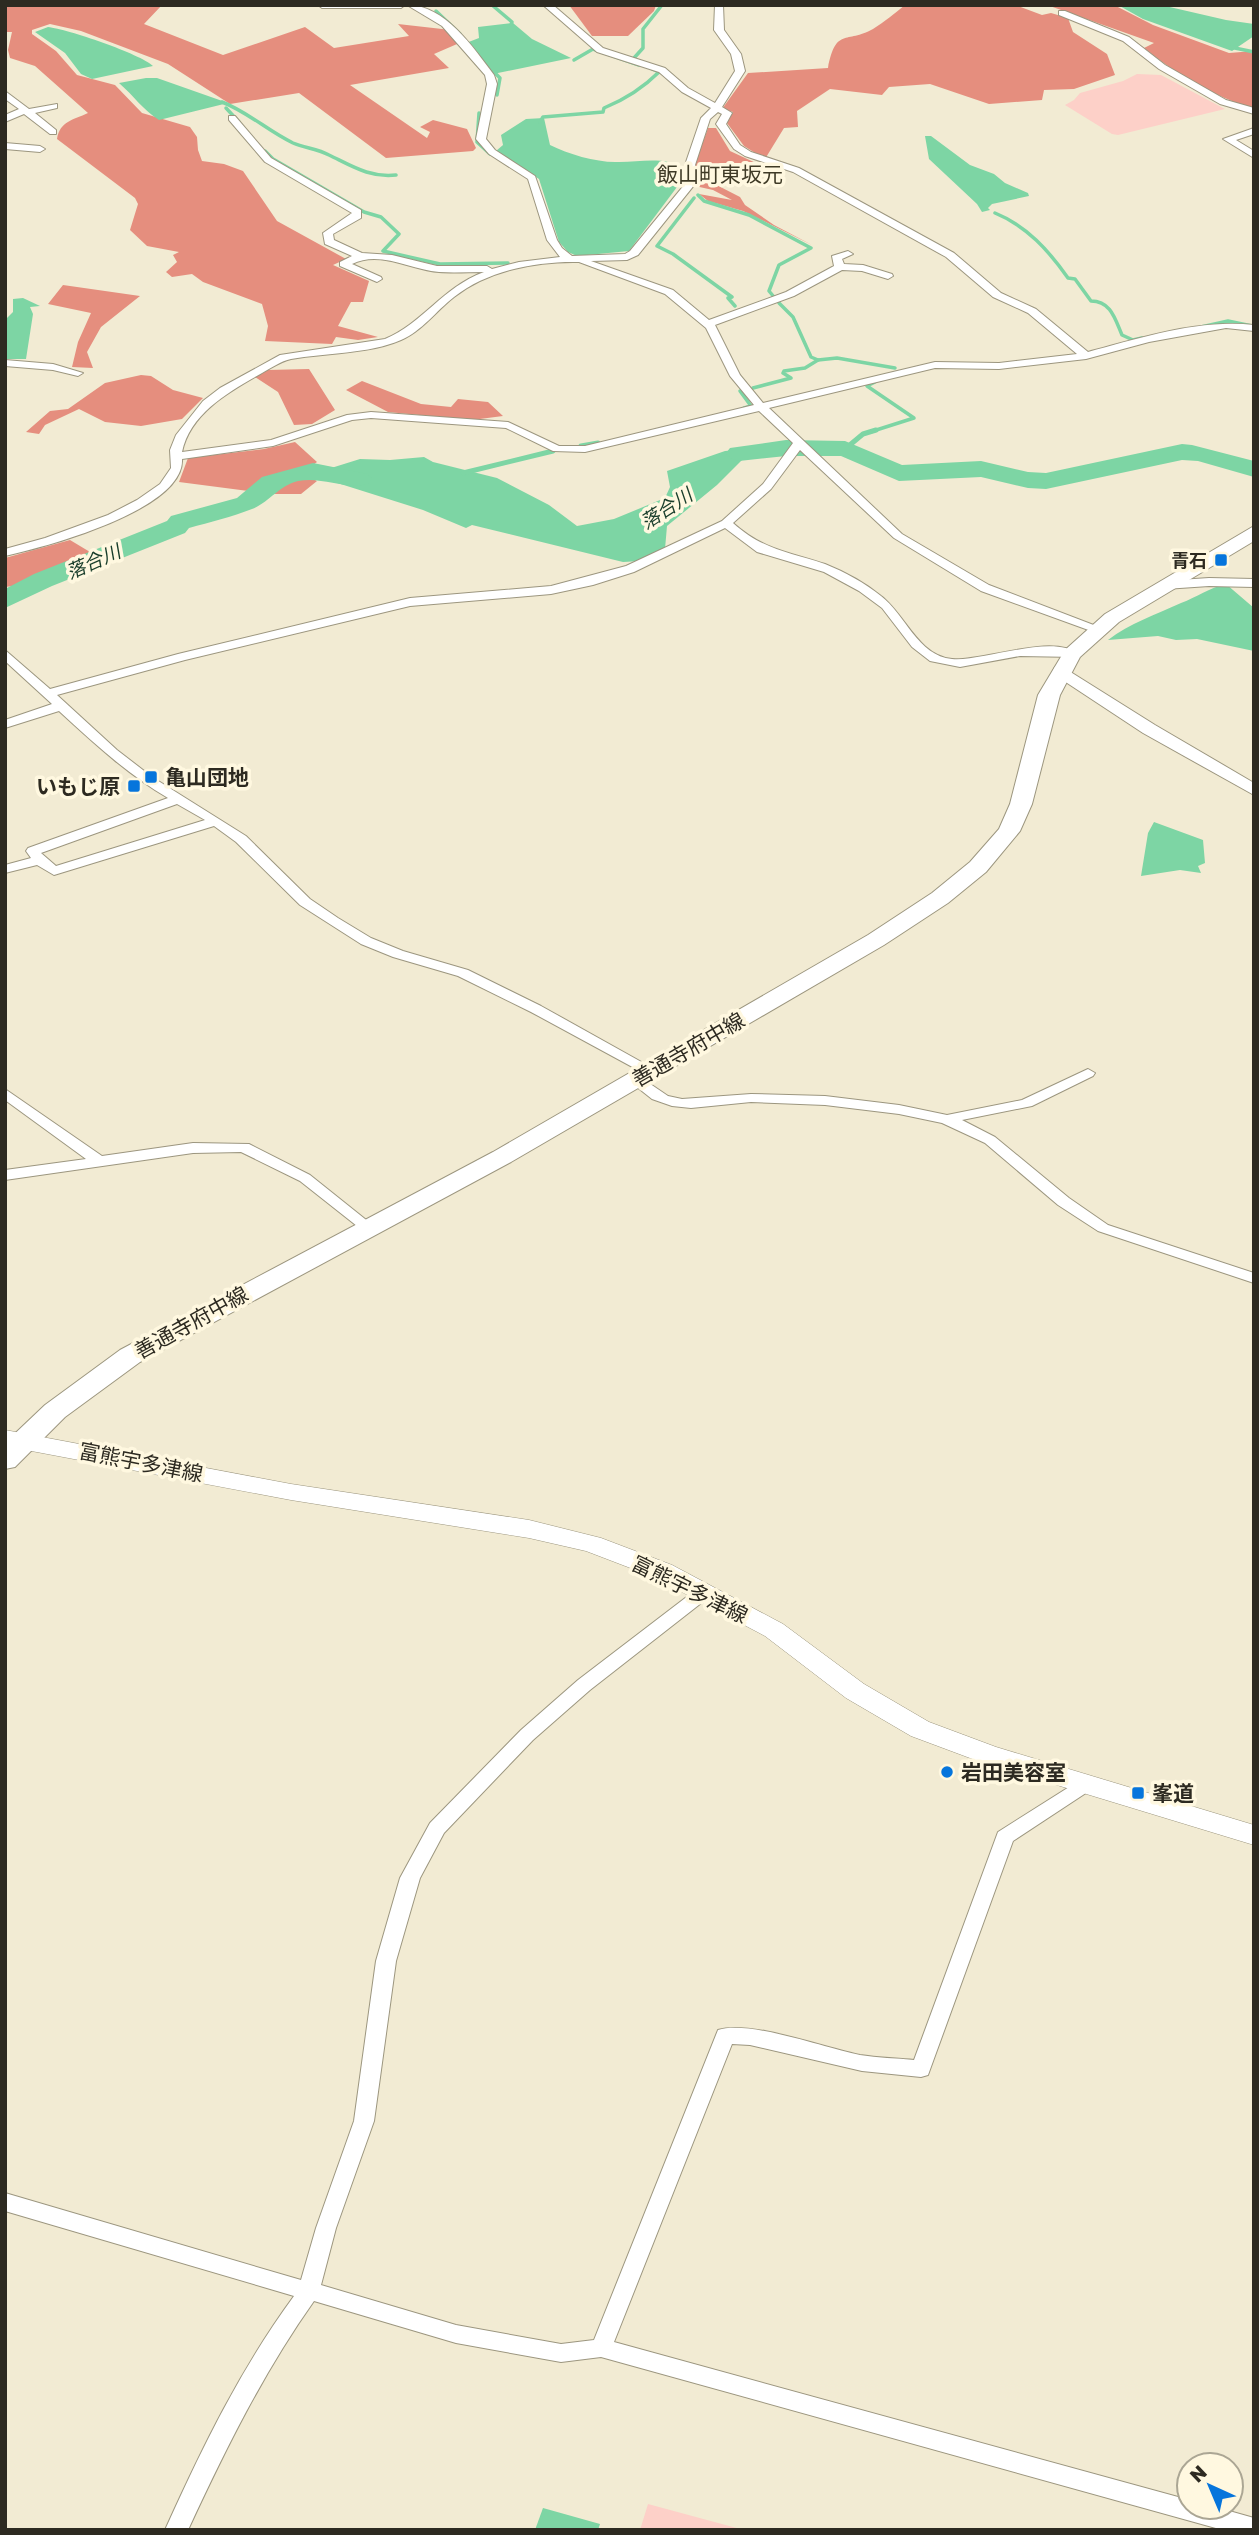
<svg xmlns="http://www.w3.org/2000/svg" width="1259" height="2535" font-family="'Golos Text','Noto Sans JP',sans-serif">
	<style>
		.green { fill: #fdd0c8 }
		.forest { fill: #e58e7e }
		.water { fill: #7dd5a4 }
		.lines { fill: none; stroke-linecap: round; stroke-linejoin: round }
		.stream-far1 { stroke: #7dd5a4; stroke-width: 3.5 }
		.stream { stroke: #7dd5a4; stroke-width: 5 }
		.river { fill: #7dd5a4; fill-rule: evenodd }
		.minor-casing { stroke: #9c967f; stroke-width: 2 }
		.tertiary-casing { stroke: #9c967f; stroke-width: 2 }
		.secondary-casing { stroke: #9c967f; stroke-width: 1 }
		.primary-casing { stroke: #9c967f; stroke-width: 2 }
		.minor { fill: #fff; fill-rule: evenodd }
		.tertiary { fill: #fff; fill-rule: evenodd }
		.secondary { fill: #fff; fill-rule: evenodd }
		.primary { fill: #fff; fill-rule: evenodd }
		.poi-dot { fill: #0675dc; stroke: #fff8e0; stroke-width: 2.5 }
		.labels { text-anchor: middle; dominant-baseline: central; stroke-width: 7; stroke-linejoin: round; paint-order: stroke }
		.far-poi-label { font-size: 18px; font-weight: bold; fill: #2d2a21; stroke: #fff8e0; text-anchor: end }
		.far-water-label { font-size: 19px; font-style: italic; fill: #183d2a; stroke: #fff8e0 }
		.far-quarter-label { font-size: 21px; fill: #3f3a26; stroke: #fff8e0 }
		.poi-label { font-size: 21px; font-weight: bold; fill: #2d2a21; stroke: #fff8e0; text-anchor: start }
		.street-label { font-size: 21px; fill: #2d2a21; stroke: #fff8e0 }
	</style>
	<rect width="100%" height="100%" fill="#f2ebd3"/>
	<g class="green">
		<polygon points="1137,74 1161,75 1225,109 1118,135 1112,134 1065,105 1074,100 1080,93 1123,81"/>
		<polygon points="648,2504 744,2530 640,2530"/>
	</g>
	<g class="forest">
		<path d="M162,5L144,24L223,55L305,27L334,48L409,36L398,24L451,30L464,41L434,54L449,68L350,85L427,138L430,132L420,127L433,120L467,129L476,148L473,151L386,158L299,93L230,104L168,64L81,31L50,24L32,30V34L56,51L77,75L115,85L142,113L190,127L197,137L198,150L202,161L224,164L243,171L277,221L346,259L333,265L369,281L363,302H351L338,326L378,337L358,340L336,337L332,344L265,341L268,326L262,304L203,282L192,274L172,277L166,272L177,262L173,255L179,252L147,246L130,230L138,204L135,198L57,139C60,121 73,120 88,113L35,66L10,58L8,50L12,32H5V6Z"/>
		<polygon points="569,5 656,5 654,11 628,36 592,36"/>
		<path d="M905,5H1015L1042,15L1051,13L1068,18L1073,32L1107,54L1115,75L1074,89L1044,90L1042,100L989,104L930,84L889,87L882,95L830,89L797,111L798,127L784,128L765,159L744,146L727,123L733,112L722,109L748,73L828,68C836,27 846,44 873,29C884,22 895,13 905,5Z"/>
		<path d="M1047,5H1114L1153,25L1229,53L1254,51V109C1213,96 1177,75 1144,48L1154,43Z"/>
		<path d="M708,128H716L730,151L758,164L744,170L750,175C734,180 716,169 701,177L740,197L745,205L774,225L812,245L743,211L708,201L699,194L732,200L713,190L695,186L696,161Z"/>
		<polygon points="63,285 140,296 101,327 87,352 93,368 72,367 78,342 91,313 48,304"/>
		<polygon points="309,369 335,410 312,424 294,425 278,392 255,377 267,370"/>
		<polygon points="141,375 151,376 173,390 203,398 182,419 141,426 105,422 79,409 45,425 39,434 26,432 50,411 68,409 105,383"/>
		<polygon points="362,381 421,404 451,407 458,399 488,402 503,416 472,420 388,412 346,390"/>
		<polygon points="295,442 317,462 310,467 309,477 317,481 301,494 272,494 179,482 188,458 264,449"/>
		<polygon points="70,540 95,555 22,585 5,587 5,558"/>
	</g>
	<g class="water">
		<polygon points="1118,5 1161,5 1226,20 1254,24 1254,36 1232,51 1143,19"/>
		<polygon points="513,23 532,39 571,58 493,74 466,43 479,38 478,27"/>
		<path d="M48,27C67,29 141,54 153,66L92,79L81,74L65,53L35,32Z"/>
		<path d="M146,78H157L228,103L159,120C143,110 134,96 119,83Z"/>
		<path d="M544,118L550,145C568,154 595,162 615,162C639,163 663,155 685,169L680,170L683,172L677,187L629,251L577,256L568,252L559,242L539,179L496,151L503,145L501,135L526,119Z"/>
		<polygon points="925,136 931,136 970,165 994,174 1005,183 1028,193 1029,196 992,204 988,208 990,210 982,212 977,204 929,159"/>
		<polygon points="23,298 40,306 30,307 33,314 26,359 5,359 5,320 13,312 13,299"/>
		<polygon points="787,446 785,454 747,455 717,485 667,526 665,549 641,561 623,562 472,525 466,528 423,510 312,475 314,469 328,469 360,459 390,460 424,457 433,462 497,478 549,505 577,526 614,519 665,498 670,487 667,471 725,451"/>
		<path d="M1226,584L1254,608V651L1197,639L1176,640L1158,636L1108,640C1130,623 1155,615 1181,603C1197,597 1209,588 1226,584Z"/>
		<polygon points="1154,822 1203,840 1205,863 1198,866 1201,873 1180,870 1141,876 1148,833"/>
		<polygon points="543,2508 600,2524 598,2530 535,2530"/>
	</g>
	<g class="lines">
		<g class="stream-far1">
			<polyline points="492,5 512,22 511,25"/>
			<polyline points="436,11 460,34"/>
			<polyline points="1230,47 1254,52"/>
			<polyline points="634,58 643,48 643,29 662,5"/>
			<polyline points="574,60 593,49 639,65"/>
			<polyline points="494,72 500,78 497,95"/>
			<path d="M222,102C248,112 268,131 293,143C305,148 318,149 329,155C352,166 370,178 396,175"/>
			<polyline points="226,108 239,122"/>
			<polyline points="479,113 477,142 490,154"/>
			<path d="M540,122L543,117L603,112L604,108C626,99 642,89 659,72L652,69"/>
			<polyline points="265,151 273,159 364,212 381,217 399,234 383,251 440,264 508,263"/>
			<polyline points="698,195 704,201 749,215 811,248 779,265 769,291 774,297"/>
			<polyline points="694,198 657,246 673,254 732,297 728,298 735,306"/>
			<path d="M995,213C1027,226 1049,251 1068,278L1075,279L1091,301C1111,301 1115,319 1122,335L1133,340L1142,338"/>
			<polyline points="779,303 793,317 811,357 818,360 837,358 895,368"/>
			<polyline points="1201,327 1228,321 1252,326"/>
			<polyline points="753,388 791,378 783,373 784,371 805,368 818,360"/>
			<polyline points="740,391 751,406 744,408"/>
			<polyline points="870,432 914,418 867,386 875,382"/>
		</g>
		<g class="stream">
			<polyline points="581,446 598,443"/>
			<polyline points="845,449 863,434 876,430"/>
			<polyline points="463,473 553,451"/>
		</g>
		<g class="river">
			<polygon points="786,440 845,441 902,465 981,461 1028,472 1046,473 1182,444 1192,445 1254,461 1254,477 1198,461 1182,460 1046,489 1028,488 981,477 899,481 841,456 786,456 739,461 730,458 726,453 730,448"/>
			<path d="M313,463L368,474L372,479L368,484C345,490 322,476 298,481C278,486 270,502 252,509C232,517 210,522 189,528L185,533L52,586L5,608V589L34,574L167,521L171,516L237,498L262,477Z"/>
		</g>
		<defs>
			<g id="minor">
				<polygon points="318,5 405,5 401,8 322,8"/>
				<path d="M407,5C445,5 473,47 494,75L497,84L486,139L495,150L535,176L557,240L562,248L572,256L625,254L630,251L685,184V165L701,118L711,108L682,92L659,72L597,52L543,5H553L603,48L665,68L688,88L715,103L735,71L731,54L714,30L715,5H723L724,30L741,54L745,71L722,107L732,113L726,124L740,145L751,152L799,168L954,253L1001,293L1036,309L1088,352C1141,338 1198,319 1254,325V331L1226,328L1149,342L1086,359L999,369L935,368L769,408L902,534L989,585L1104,629L1102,632H1094L981,591L894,538L800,450L771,489L733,523C763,550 789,552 825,564C845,572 865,583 881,596C905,614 918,656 952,659C982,662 1053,633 1078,654L1076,657L1020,656L960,667L930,661L912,647L882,608L859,591L824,572L757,552L725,528L634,572L593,585L551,594L410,606L185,660L57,695L117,750L152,777L246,836L310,899L338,918L371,938L403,951L468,970L541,1006L654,1069L656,1072L654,1075L649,1076L531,1012L458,976L393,957L361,944L300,905L236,842L214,826L54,875L37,865L5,873V865L31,858L26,851L28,848L168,798C127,774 94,743 59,711L5,728V720L52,704L5,661V650L50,689L178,654L410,598L551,586L626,566L722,521L763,484L793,443L759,411L585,452L553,451L506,428L371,418L352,420L273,446L182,459C185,510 45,547 5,556V549L45,538L108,515L137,500L160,484L171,468L170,450L176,435L203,401L220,388L280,355L385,339C423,323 443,287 484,272C469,272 454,273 439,272C411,270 380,250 352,264L381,277L382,279L377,282L340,266V262L352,256L325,244L323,233L352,213L265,162L229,120V116H235L271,158L361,210V218L333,234L334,240L362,253L392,255L437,266H487L492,269L519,262L560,257L547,240L528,179L489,154L476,139L487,84L485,75L442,26ZM718,112L722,114L716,124L734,149L745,156L793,172L946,257L993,297L1028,313L1077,354L999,363L935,362L763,403L740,375L715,325L794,296L842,270L862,271L888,279L893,276L892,274L863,265L844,264L842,259L853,254L848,251L832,256L834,266L786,292L709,320L673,290L591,261L627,260L638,255L695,184V165L710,119ZM579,262L665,294L706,328L730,376L754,405L585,446H559L508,422L371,412L347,415L271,440L182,452C190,413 230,391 262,373C271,368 281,361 291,359C325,353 369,354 401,340C422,331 436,311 454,297C488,270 538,261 579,262ZM177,804L205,820L56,866L41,853Z"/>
				<polygon points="1059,11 1065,11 1129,37 1165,65 1226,100 1254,108 1254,114 1220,104 1159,69 1123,41 1059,15"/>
				<polygon points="5,91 29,109 57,104 57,108 35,113 56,130 56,134 50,134 24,114 5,122 5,115 19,109 5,99"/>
				<polygon points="1254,128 1254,134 1236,140 1254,151 1254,158 1223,139"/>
				<polygon points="5,143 40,146 45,149 40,152 5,149"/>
				<polygon points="5,360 53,364 83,373 78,376 53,370 5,366"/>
				<polygon points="1209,578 1254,579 1254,587 1209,586 1165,589 1159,585 1165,581"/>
				<polygon points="1088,1069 1095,1073 1093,1076 1032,1106 962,1120 995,1137 1069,1198 1108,1225 1254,1273 1254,1283 1098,1231 1058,1205 985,1143 942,1123 899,1114 825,1105 751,1102 691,1108 672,1106 652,1099 628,1080 635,1076 640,1077 668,1096 682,1099 751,1094 825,1096 899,1105 947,1115 1022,1100"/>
				<polygon points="5,1089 102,1156 193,1143 249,1144 310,1175 375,1227 372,1230 362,1230 300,1181 241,1152 193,1153 5,1180 5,1170 86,1159 5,1100"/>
				<path d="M703,1587L709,1589L712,1593L709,1597L590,1690L533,1740L444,1833L420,1878L396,1961L374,2121L336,2228L321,2285L456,2325L561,2344L594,2340L718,2030C750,2020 825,2048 860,2055C878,2058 896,2058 914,2060L998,1832L1085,1777L1092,1779L1094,1784L1092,1789L1013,1841L928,2075L921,2077L862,2071L750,2045L732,2044L614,2342L1189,2500V2507H1215L1254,2518V2530H1223L601,2357L561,2362L456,2343L314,2301C263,2373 225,2450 188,2530H165C202,2448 241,2368 294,2296L5,2211V2193L301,2280L316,2228L354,2121L376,1961L400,1878L430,1823L521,1730L578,1680L697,1589Z"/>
			</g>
			<polygon id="tertiary" points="1061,666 1155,725 1254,783 1254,795 1143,733 1055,675 1053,671 1055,667"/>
			<polygon id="secondary" points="5,1430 291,1484 529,1520 601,1538 672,1565 783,1624 864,1684 929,1722 996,1747 1254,1825 1254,1845 978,1761 911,1736 846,1698 765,1636 654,1577 586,1551 529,1538 291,1500 5,1446"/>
			<polygon id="primary" points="1254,526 1254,541 1119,622 1080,657 1060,695 1032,804 1020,831 986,872 948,903 884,945 511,1162 140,1362 65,1417 15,1467 5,1469 5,1443 45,1405 120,1350 493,1152 868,935 932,893 970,862 999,829 1010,804 1038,695 1065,650 1105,614"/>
		</defs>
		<use href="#minor" class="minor-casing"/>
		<use href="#tertiary" class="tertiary-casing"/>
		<use href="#secondary" class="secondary-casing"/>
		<use href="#primary" class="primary-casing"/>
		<use href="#minor" class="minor"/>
		<use href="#tertiary" class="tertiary"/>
		<use href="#secondary" class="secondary"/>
		<use href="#primary" class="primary"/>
	</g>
	<g class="poi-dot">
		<rect x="1214" y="553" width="14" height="14" rx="3.5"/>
		<rect x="144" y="770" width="14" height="14" rx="3.5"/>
		<rect x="127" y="779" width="14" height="14" rx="3.5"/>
		<circle cx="947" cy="1772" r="7"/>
		<rect x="1131" y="1786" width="14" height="14" rx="3.5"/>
	</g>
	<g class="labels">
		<g class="far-poi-label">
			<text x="1207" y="560">青石</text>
		</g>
		<g class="far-water-label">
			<text transform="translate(666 508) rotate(-33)">落合川</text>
			<text transform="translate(93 561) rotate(-24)">落合川</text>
		</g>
		<g class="far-quarter-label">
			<text x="720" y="174">飯山町東坂元</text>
		</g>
		<g class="poi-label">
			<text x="165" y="777">亀山団地</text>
			<text x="120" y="786" text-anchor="end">いもじ原</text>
			<text x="961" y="1772">岩田美容室</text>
			<text x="1152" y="1793">峯道</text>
		</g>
		<g class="street-label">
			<text transform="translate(688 1049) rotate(-30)">善通寺府中線</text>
			<text transform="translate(191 1322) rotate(-29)">善通寺府中線</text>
			<text transform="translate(141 1462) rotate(11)">富熊宇多津線</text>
			<text transform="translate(690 1589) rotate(26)">富熊宇多津線</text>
		</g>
	</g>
	<rect width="1259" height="2535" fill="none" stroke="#2d2a21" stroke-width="14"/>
	<g transform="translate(1210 2486) rotate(316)"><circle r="33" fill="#fff8e0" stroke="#aba694" stroke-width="2"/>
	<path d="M0-5L12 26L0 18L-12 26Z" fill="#0675dc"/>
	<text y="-10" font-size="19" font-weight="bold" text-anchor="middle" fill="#2d2a21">N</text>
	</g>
</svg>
